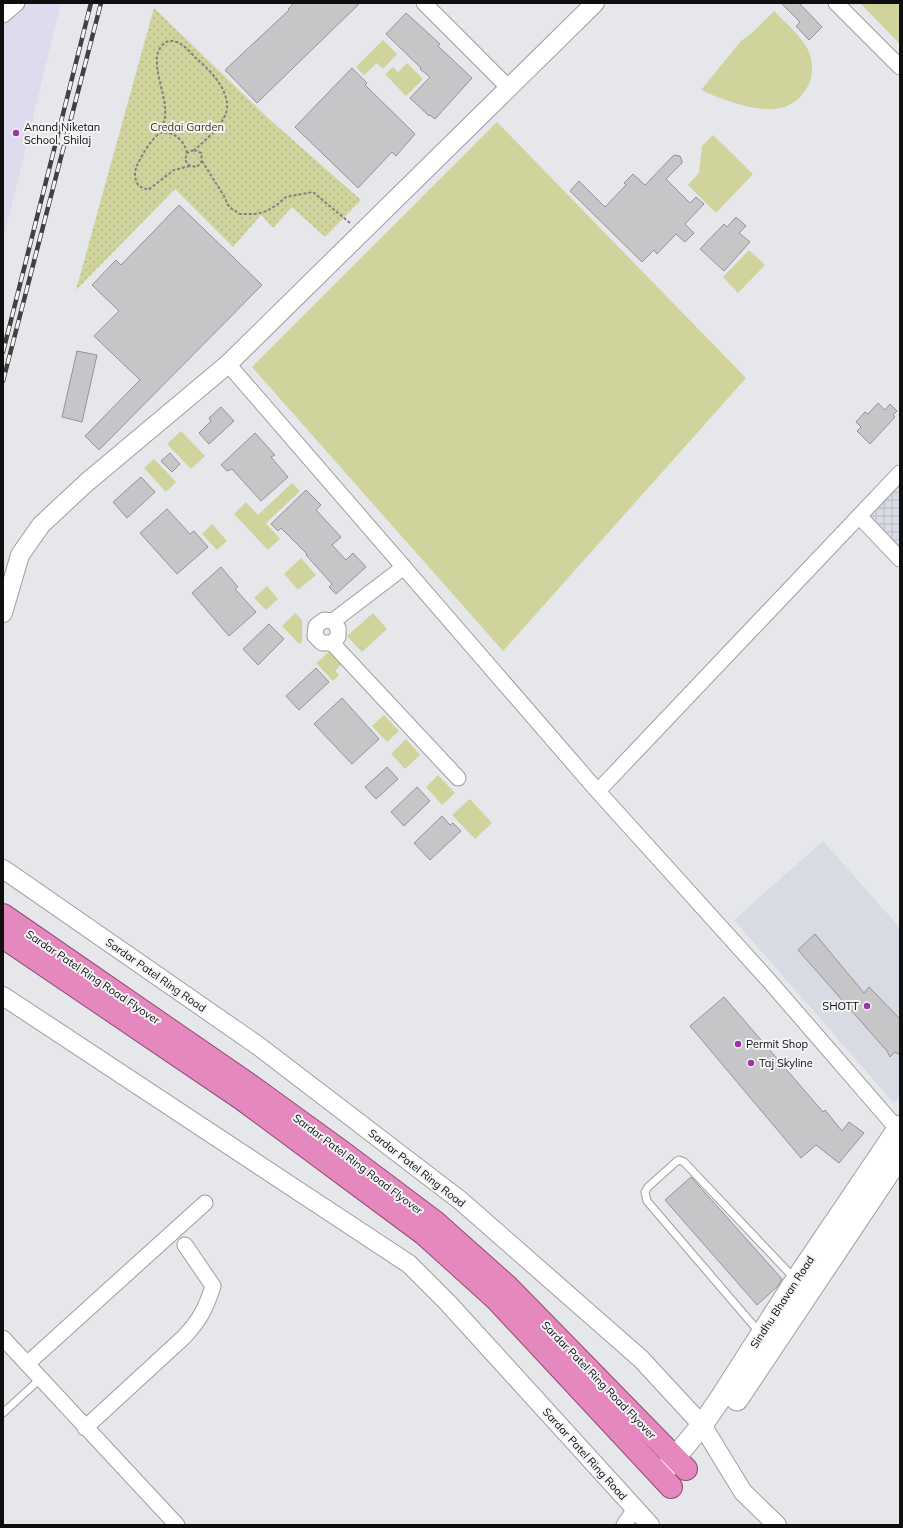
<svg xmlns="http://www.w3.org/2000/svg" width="903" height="1528" font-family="Mulish,sans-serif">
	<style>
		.built { fill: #d8dae4 }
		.industrial { fill: url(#industrial-grid) }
		.education { fill: #e0daef }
		.grass { fill: #d0d49c }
		.park { fill: url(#park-dots) }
		.building { fill: #c6c6c9; stroke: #939497 }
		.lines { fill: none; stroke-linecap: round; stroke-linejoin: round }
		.service-casing { stroke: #9d9ea1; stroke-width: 9 }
		.minor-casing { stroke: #9d9ea1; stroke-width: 17 }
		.tertiary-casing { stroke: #9d9ea1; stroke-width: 20 }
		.secondary-casing { stroke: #9d9ea1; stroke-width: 23 }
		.trunk-casing { stroke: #954a75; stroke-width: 24 }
		.path { stroke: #808183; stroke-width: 2; stroke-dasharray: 3 2; stroke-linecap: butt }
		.service { stroke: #fff; stroke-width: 7 }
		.minor { stroke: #fff; stroke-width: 15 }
		.tertiary { stroke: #fff; stroke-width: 18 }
		.secondary { stroke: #fff; stroke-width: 21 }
		.trunk { stroke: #e488be; stroke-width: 22 }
		.rail-casing { stroke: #404141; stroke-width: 4.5 }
		.rail { stroke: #f4f4f7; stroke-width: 3; stroke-dasharray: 9; stroke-linecap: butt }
		.poi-dot { fill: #9839a2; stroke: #f4f4f7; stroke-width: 1.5 }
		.labels { text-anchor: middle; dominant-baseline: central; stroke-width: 4; stroke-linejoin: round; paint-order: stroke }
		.poi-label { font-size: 11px; fill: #0d0e0e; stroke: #f4f4f7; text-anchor: start }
		.park-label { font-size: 11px; fill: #3d3f15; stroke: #f4f4f7 }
		.street-label { font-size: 11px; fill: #0d0e0e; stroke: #f4f4f7 }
	</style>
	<defs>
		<pattern id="industrial-grid" width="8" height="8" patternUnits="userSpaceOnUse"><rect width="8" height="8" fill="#d8dae4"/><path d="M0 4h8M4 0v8" fill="none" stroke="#b8bac2"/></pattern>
		<pattern id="park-dots" width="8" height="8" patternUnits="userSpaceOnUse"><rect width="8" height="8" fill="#d0d49c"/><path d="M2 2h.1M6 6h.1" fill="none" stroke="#b1b585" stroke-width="1.8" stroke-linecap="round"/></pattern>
	</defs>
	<rect width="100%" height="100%" fill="#e6e7ea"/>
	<polygon class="built" points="823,841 900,928 900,1097 894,1103 734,920"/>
	<polygon class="industrial" points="900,484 900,547 870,515"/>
	<polygon class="education" points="28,3 61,3 3,241 3,25"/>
	<g class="grass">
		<polygon points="860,3 900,3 900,44"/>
		<path d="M774,11C785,22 802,37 808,50C813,60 814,76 808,86C803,94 798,101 789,105C767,117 723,100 701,90L741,41L753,32Z"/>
		<polygon points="383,40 397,54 383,69 377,63 364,75 356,67"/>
		<polygon points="407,63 423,79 406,96 385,74 393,67 398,72"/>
		<polygon points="497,122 746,378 503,651 252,367"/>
		<polygon points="713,135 753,174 716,213 688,185 699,173 702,146"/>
		<polygon points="749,250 765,265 738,293 723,277"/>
		<polygon points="181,431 205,456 191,469 167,444"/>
		<polygon points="154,459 176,482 166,492 144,468"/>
		<polygon points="292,483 300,491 266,523 280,539 268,550 234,514 246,502 258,515"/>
		<polygon points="212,524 227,541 217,550 202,534"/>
		<polygon points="301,558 316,575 298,590 284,574"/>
		<polygon points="267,586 278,599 266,610 254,598"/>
		<polygon points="295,613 302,620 302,642 299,644 282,626"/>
		<polygon points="373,613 387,629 362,652 347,636"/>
		<polygon points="330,651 342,664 335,671 339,675 333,681 316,663"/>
		<polygon points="384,715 399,731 387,742 372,726"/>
		<polygon points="406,739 420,755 405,769 391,754"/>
		<polygon points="438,775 455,793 442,805 426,787"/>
		<polygon points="470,799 492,823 475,839 452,815"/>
	</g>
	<polygon class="park" points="154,8 268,118 361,200 325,237 292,207 273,228 261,215 233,247 175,189 76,290"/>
	<g class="building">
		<polygon points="294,3 360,3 257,103 225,70 289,10 288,9"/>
		<polygon points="781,3 799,3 822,27 809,40 796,26 800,22"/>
		<polygon points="406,13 440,44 438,46 472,78 435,119 430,115 429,116 410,98 430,77 420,69 421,68 386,34"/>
		<polygon points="352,68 367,83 365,85 415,134 396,156 392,152 358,188 295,127"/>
		<polygon points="674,155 680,156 682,161 682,163 666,179 690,203 696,197 704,204 685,224 694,233 685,242 676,234 657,254 654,250 642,262 570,191 579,181 605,207 626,185 624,183 633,174 645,185"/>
		<polygon points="179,205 262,285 99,450 85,436 140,380 94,336 119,311 92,285 116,260 121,265"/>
		<polygon points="736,217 746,226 739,233 750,242 724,271 700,249 724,224 727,227"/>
		<polygon points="77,351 97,355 82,422 62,417"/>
		<polygon points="878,403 885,410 890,404 897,411 893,415 895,417 870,444 857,431 861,427 856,422 865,412 868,414"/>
		<polygon points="221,407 234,421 209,444 199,433 211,421 209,418"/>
		<polygon points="255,433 275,455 271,457 288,477 261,501 232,469 227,471 221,465"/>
		<polygon points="170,453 180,464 172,472 161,461"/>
		<polygon points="141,477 155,492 127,518 113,502"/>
		<polygon points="306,490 321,505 316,510 341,537 332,545 346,560 353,553 366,567 336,594 329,587 332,584 306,555 307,554 281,528 278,531 271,524"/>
		<polygon points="167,509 190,534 194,531 208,547 177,574 140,533"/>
		<polygon points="221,567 238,587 235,589 256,612 229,636 192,593"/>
		<polygon points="269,624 284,639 258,665 243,649"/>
		<polygon points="316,668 329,682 299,710 286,696"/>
		<polygon points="342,698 379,739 352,764 314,724"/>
		<polygon points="387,767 398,779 376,799 365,787"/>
		<polygon points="417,787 430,801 404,826 391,812"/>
		<polygon points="442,816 450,825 453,823 461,831 430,860 414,843"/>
		<polygon points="815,934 864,993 869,987 900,1019 900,1055 895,1052 890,1057 887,1051 798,950"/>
		<polygon points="724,997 823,1112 825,1110 842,1131 849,1122 864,1133 839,1163 816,1145 801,1158 690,1026"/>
		<polygon points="691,1177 782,1279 778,1286 757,1305 665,1200"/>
	</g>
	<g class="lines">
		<defs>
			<g id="service">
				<polyline points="760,1333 647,1201 645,1192 648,1187 677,1161 679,1160 684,1162 794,1278"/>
				<polyline points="3,1413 40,1379"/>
			</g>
			<g id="minor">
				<polyline points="424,3 509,88"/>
				<polyline points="836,3 900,67"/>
				<polyline points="3,15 17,3"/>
				<polyline points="228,364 594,787 771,983 900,1132"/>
				<polyline points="859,516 900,559"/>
				<polyline points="333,621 338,628 338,637 332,643 322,643 315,636 316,626 324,620 333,621 404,567"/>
				<polyline points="332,643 458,778"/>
				<polyline points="598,791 900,473"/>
				<polyline points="3,1338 177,1525"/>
				<polyline points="27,1364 205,1203"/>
				<path d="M85,1428L184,1337C200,1320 206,1308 213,1286L185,1245"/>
				<polyline points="624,1525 635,1509"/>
			</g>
			<g id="tertiary">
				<polyline points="3,613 20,555 41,525 86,483 228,364 595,3"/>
				<polyline points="3,869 257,1045 461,1201 641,1359 702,1425 743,1492 777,1525"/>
				<polyline points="3,996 409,1264 448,1303 650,1525"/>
			</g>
			<g id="secondary">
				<polyline points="737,1400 900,1156"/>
				<polyline points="663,1472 702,1425 720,1399 796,1280 900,1126"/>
			</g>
			<g id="trunk">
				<polyline points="3,915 251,1086 342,1152 434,1221 507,1286 686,1469"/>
				<polyline points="3,937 242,1099 424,1234 496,1299 671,1487"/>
			</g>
		</defs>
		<use href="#service" class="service-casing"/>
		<use href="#minor" class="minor-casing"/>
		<use href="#tertiary" class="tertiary-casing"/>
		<use href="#secondary" class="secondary-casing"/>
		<use href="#trunk" class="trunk-casing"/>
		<g class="path">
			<path d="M160,133C164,125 166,116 165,107C164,91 152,64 159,50C162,44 167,40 173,41C182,42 191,53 197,59C210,70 228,89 227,107C227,122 205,141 194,150"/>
			<polygon points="194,150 201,153 202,161 197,167 190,166 185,160 187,153"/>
			<path d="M187,153C184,140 173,130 160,133C151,139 140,158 136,168C134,174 135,181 139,186L148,190L174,170L190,166"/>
			<polyline points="202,161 224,196 228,205 232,209 240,214 255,214 267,211 278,204 286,197 313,192 350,223"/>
		</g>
		<use href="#service" class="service"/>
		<use href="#minor" class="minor"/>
		<use href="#tertiary" class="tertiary"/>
		<use href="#secondary" class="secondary"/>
		<use href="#trunk" class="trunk"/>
		<defs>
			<g id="rail">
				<polyline points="3,352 91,3"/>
				<polyline points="3,381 101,3"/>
			</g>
		</defs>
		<use href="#rail" class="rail-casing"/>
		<use href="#rail" class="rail"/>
	</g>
	<g class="poi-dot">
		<circle cx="16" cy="133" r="4"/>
		<circle cx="867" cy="1006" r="4"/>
		<circle cx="738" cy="1044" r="4"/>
		<circle cx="751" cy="1063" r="4"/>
	</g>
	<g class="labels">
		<g class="poi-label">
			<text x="24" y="127">Anand Niketan<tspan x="24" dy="13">School, Shilaj</tspan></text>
			<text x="859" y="1006" text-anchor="end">SHOTT</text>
			<text x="746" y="1044">Permit Shop</text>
			<text x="759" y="1063">Taj Skyline</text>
		</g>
		<g class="park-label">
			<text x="187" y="127">Credai Garden</text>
		</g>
		<g class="street-label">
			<text transform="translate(156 975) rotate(35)">Sardar Patel Ring Road</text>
			<text transform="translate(93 977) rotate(34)">Sardar Patel Ring Road Flyover</text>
			<text transform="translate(358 1164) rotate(37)">Sardar Patel Ring Road Flyover</text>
			<text transform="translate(417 1168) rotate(38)">Sardar Patel Ring Road</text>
			<text transform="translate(782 1302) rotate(-57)">Sindhu Bhavan Road</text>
			<text transform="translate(599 1380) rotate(46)">Sardar Patel Ring Road Flyover</text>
			<text transform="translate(585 1454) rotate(48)">Sardar Patel Ring Road</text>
		</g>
	</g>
	<rect width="903" height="1528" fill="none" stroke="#0d0e0e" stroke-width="8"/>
</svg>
